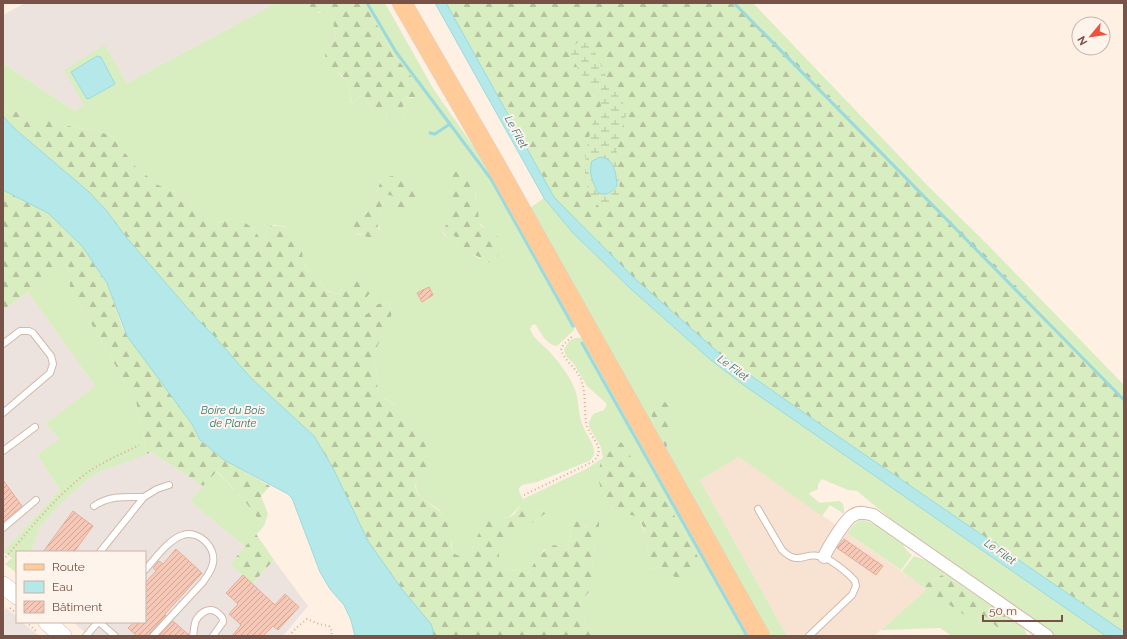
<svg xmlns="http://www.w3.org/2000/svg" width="1127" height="639" font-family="Raleway,sans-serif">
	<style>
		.residential { fill: #f8e3d3 }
		.industrial { fill: #ede3de }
		.grass { fill: #d8edc0; fill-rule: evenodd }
		.forest { fill: url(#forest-firs) }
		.wetland { fill: url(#wetland-marsh) }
		.water { fill: #b5e8e9; stroke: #9bdadc }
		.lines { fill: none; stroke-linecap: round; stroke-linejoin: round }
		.stream { stroke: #9bdadc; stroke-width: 3 }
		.building { fill: url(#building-hatch); stroke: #eaac97 }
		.service-casing { stroke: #d2b8aa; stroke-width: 8 }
		.minor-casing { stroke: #d2b8aa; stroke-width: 14 }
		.secondary-casing { stroke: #d9b8aa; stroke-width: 18 }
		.primary-casing { stroke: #d9cfcb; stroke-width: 20 }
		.path { stroke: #dbab9b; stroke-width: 2; stroke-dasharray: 1 3; stroke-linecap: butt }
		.service { stroke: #fff; stroke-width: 6 }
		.minor { stroke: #fff; stroke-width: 12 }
		.secondary { stroke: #fff; stroke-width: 17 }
		.primary { stroke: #fc9; stroke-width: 19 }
		.labels { text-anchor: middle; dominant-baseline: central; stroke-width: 4; stroke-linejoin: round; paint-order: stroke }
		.water-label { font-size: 11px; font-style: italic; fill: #367577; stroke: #fff4eb }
	</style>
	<defs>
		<pattern id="forest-firs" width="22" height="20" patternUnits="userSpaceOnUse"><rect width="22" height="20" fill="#d8edc0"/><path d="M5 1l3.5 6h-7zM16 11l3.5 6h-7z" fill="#b4c39e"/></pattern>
		<pattern id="wetland-marsh" width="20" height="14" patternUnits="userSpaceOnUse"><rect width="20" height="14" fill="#d8edc0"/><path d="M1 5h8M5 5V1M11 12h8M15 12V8" fill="none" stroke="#b4c39e"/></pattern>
		<pattern id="building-hatch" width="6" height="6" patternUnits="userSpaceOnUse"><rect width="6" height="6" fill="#f6c8b8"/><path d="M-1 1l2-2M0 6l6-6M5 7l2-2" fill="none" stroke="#cca597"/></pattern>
	</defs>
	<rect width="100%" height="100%" fill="#fef0e3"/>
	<polygon class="residential" points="739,457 927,589 874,636 787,636 700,480"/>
	<g class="industrial">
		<polygon points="25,3 276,3 127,83 105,46 84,106 75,111 3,63 3,15"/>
		<polygon points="28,292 95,386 46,423 59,439 37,455 60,490 3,552 3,310"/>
		<polygon points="151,452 203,486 190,501 245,547 230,564 252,584 274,560 308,606 283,636 89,636 73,622 145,622 145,552 31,552 39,528 60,504 88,479 97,473"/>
		<polygon points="6,608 17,617 17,622 22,622 39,636 3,636 3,612"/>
	</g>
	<g class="grass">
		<path d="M276,3H310L309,9L319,13L324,11H329L333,20L335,42L327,47L325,51L338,73L347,81L349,87L351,101L353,104L358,97L364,96L379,121L383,123L387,118V112L390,110L395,118L398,120L405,116L402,100L405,98H413L422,92L392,52L365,3H385L434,90L479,154L575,325L574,330L557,346C546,345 541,332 535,324L532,325L530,329C534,339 541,343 548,350C557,360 567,372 573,385C580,398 577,413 583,426C587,437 602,452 589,461L537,482L522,485L519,488V491L523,499L586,469L603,458L601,447L589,427V422L593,414L604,410L606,406V403L587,386L574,364L566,356L564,350C568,341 574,335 583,339L752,636H593L585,624L584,621L585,614L581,604L582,600L589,592L595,580V571L592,561L595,556L594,543L599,526V521L597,518L594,517C589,520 589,526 584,528L574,524L568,525L571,533L568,549L564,551L544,549C541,555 531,571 526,574L516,569L505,570L499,561V553L504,542L515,531L529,525L546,513L531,508L522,504L509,517L491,519L479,534L470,553L464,557C449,556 453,548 451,538C448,530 446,521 443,515C437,504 417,500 416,487C415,475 430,471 429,457C428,447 405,414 397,406C392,401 384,400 380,394C375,387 379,380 377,373C376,367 373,363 373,356L391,316L392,311L388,302L378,304L367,314L363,313L361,304L364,299L369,296L372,283C359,275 353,276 343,287C341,290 340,292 337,294L326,290L320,282L311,274L307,269L302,260V251L300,246L292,233L283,226L274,225L267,228L265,238L263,239H260C253,226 245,221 231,218L228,220L222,222L215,221L199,211L179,194L158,185L135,166L113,137L98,131L72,127L25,115L3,107V63L75,111L84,105L64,70L105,45L127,83ZM97,56L101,57L115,84L90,98L73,70ZM450,178L477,188C474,196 477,214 479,223L485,228L500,249L498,254L480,259L473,255H467L461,250L456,237L452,235L447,238L441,231L448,223L450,218ZM381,180L407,211L398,206C397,199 395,194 387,195L377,218V223L380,229L372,240L364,235L356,234L359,216L363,215L369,210ZM605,453L636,467L640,472L660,490L698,557L681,578H676L661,567L649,570L650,566L646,536L639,519L634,515L611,508L604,495L602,489L599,483L600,469Z"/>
		<polygon points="739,3 753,3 927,185 986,243 1124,385 1124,396"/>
		<path d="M544,198L573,233L631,289L712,361L1106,636H1055L905,533L892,520L857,491L848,490L822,479L818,484V489L809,493L810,495L820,503L839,501C845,503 844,509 844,514L830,505L822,516L739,457L700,480L787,636H769L666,450L671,426L669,404L660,400L651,412L654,429L530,208Z"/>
		<polygon points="68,262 70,287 136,401 147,454 97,473 88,479 60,504 39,528 31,552 17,552 17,573 5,564 12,558 3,552 60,490 37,455 59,439 46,423 95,386 28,292"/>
		<polygon points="216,471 243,499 264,526 245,547 190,501"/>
		<path d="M861,520C870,520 896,536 902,543C905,548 907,552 912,555L901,570L847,533L853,525Z"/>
		<polygon points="914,556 928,561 946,573 922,586 902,571"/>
		<polygon points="927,589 979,625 978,617 981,614 987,616 999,628 1011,622 1013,619 1025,630 1027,636 952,636 940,628 881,630"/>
	</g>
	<g class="forest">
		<path d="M310,3H365L392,52L423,92C413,101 410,94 402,100L405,116L398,120L395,118L390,110L387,112L386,122L383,123L379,121L364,96L358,97L353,104C349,97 351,87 346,80C339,70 326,69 325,53C325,51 325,49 327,47C329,45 332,44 335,41L333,20L329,11L311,13L309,9Z"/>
		<polygon points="446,3 739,3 1124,396 1124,632 820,424 720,354 632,276 554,197"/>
		<path d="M3,107L25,115L46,119L72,127L98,131L113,137L135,166L158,185L179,194L199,211L215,221L222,222L228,220L231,218C245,221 253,226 260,239H263L265,238L267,228C283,220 297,234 301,248C303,254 302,260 305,266C309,274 315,276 320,282C322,284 323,287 325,289C328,292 333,293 337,294C341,292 342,289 344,284C348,278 358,276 364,278C369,280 372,283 376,284C372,293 366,297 361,304L364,313L367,314L378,304L388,302L392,311L391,316L373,356C373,363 376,367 377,373C379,381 375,387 380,394C384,400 392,402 397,406C409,416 427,442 429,457C431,471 412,477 416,490C419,499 440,509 447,519C449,523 451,529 451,534C452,542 448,554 460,556C472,559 474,542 478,535C480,531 484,526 487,522C492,515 502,519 510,517C515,515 519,508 522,503L531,508L546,513L529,525L515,531L504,542L499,553V561L505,570L516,569L526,574C532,571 532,565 536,561C542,554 545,547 555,545L564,551L568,549L571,533L568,525L574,524L579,520L580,526L585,528C589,525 589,520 594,517L597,518L599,521V526L594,543L595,556L592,561L595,571V580L589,592L582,600L581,604L585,614L584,621L585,624L593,636H433L431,624L401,588L368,541L314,436L252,379L214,336L197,319L126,237L106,210L89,192L15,129L3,116Z"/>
		<path d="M470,169L479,187L476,191L475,196L478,210L479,223L481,226L496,234L501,242C500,253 497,263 484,263C482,260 479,256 474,255C470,254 466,257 462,252C459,248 458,242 456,237L452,235L447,238L445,234L441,231L448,223L450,218V178L455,172Z"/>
		<path d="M392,176C404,178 411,186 418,196C414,203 412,210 404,212L399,210C397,203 397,194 387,195C386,197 377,217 377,219C376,230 387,232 371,240L364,235L352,232L350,230L349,225L354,217L367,213L382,179Z"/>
		<polygon points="5,191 48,213 82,246 107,283 123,329 192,424 200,440 224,460 270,486 261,496 268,514 264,526 243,499 217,471 203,486 151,452 147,454 136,401 70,287 68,263 3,310 3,193"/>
		<path d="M660,400C664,402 669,403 671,407C676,416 668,440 666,450C658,435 648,420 653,403Z"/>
		<path d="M616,441H619L623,444L640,472L660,490L698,557L696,567L694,573L691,572L685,578H676L661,567L648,570L650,566C647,552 648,533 640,521C633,510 620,518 611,507C607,503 600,487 599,482C597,469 604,447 616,441Z"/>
		<polygon points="256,534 274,560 252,584 230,564"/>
		<path d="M946,573L1013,619L1011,622L999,628C991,624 989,614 979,615L978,619L979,625L922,586Z"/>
	</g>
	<path class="wetland" d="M581,40C596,45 600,66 607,78C613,88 620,98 626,108C628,117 618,135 617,147C616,155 617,164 618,172C620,189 625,210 599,207L592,197L585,181V165L586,150L592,125L601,106L600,99L593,84L584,77L579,71L571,54L573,46Z"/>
	<g class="water">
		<polygon points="435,3 446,3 554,197 632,276 720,354 820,424 1124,632 1124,636 1106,636 745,386 712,361 631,289 573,233 544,198"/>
		<polygon points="97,56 101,57 115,84 90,98 87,99 71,72"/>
		<polygon points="3,116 15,129 89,192 106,210 126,237 197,319 214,336 252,379 314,436 333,468 368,541 401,588 431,624 433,630 433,636 355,636 351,620 344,605 330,589 320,572 292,498 288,494 224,460 200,440 192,424 127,336 107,283 82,246 48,213 3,190"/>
		<path d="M600,157C615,158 616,174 617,186C611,193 607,196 598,193C593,183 588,172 592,161Z"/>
	</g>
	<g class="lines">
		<g class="stream">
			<polyline points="367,3 396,52 491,179 573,326"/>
			<polyline points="734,3 1124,400"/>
			<polyline points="430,133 435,134 450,124"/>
			<polyline points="582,343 747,636"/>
		</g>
	</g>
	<g class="building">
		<polygon points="429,287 433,295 422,302 417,293"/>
		<polygon points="3,480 22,506 3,522"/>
		<polygon points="73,511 93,526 74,552 43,552"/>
		<polygon points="844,539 883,566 876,575 837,548"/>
		<polygon points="176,549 202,573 165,614 166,615 150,633 149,636 137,636 128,628 134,622 145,622 145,583 156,571 153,568 159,561 163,564"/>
		<polygon points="243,575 275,605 285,594 299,607 278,630 273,626 263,636 232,636 241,625 229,614 238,604 226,593"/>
		<polygon points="173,621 189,635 189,636 159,636"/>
	</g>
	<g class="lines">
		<defs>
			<g id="service">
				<polyline points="3,344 20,331 29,331 33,333 51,356 53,364 50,373 3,413"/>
				<polyline points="3,451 35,427"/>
				<path d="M94,506C110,495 127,497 144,497"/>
				<path d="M758,509L782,550C798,566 803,553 819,556C829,557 848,573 855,581L856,586L852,595L809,636"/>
				<polyline points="3,528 36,500"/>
				<polyline points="100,552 144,497 157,489 169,485"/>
				<path d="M145,570C155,559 169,539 183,535C199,530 216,547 213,563C212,570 207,576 203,582L153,636"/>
				<polyline points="99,622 115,636"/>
				<polyline points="86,636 98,622"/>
				<path d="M193,636C194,631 194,625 196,620C202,611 211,606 219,614C222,617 223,618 223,622L213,636"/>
			</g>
			<path id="minor" d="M824,557C827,549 845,520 852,516C859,511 866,513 873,515L1047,636"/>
			<g id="secondary">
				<polyline points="3,585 17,596"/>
				<polyline points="47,622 63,636"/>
			</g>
			<polyline id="primary" points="402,3 493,160 760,636"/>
		</defs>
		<use href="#service" class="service-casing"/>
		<use href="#minor" class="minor-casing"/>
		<use href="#secondary" class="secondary-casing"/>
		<use href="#primary" class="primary-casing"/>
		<g class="path">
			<path d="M524,495L594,461C606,448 592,440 587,426C583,411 587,391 580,377C575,367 565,361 561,350L563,345L574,335"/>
			<path d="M3,560C30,530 55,496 88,472C104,461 122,454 139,445"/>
			<polyline points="10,608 17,614"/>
			<polyline points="26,622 37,632"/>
			<polyline points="289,636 296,628 307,619 319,624 329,626 332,631 331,636"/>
		</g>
		<use href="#service" class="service"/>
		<use href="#minor" class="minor"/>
		<use href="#secondary" class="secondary"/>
		<use href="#primary" class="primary"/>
	</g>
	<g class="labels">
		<g class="water-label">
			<text transform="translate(516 132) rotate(61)">Le Filet</text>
			<text transform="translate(733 368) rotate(36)">Le Filet</text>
			<text x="233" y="410">Boire du Bois<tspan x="233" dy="13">de Plante</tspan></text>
			<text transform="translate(1000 552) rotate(35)">Le Filet</text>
		</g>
	</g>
	<rect width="1127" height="639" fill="none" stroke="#785246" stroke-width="8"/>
	<rect x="16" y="551" width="130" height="72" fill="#fff4eb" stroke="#c9b3a9"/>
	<rect x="24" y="564" width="20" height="6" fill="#ffcc99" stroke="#c9b3a9"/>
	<text x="52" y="571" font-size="12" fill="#785246">Route</text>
	<rect x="24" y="581" width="20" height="12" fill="#b5e8e9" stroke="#c9b3a9"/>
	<text x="52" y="591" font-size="12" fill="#785246">Eau</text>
	<rect x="24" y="601" width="20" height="12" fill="url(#building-hatch)" stroke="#c9b3a9"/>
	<text x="52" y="611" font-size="12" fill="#785246">Bâtiment</text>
	<g transform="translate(1091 36) rotate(241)"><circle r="19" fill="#fff4eb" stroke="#c9b3a9"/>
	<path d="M0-3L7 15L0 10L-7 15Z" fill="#f24f3e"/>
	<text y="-6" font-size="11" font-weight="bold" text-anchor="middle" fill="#785246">N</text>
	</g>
	<path d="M983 615v6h79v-6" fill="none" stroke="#785246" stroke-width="2"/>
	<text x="989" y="615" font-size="12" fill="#785246" stroke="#fff4eb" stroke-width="3" paint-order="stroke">50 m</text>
</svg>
